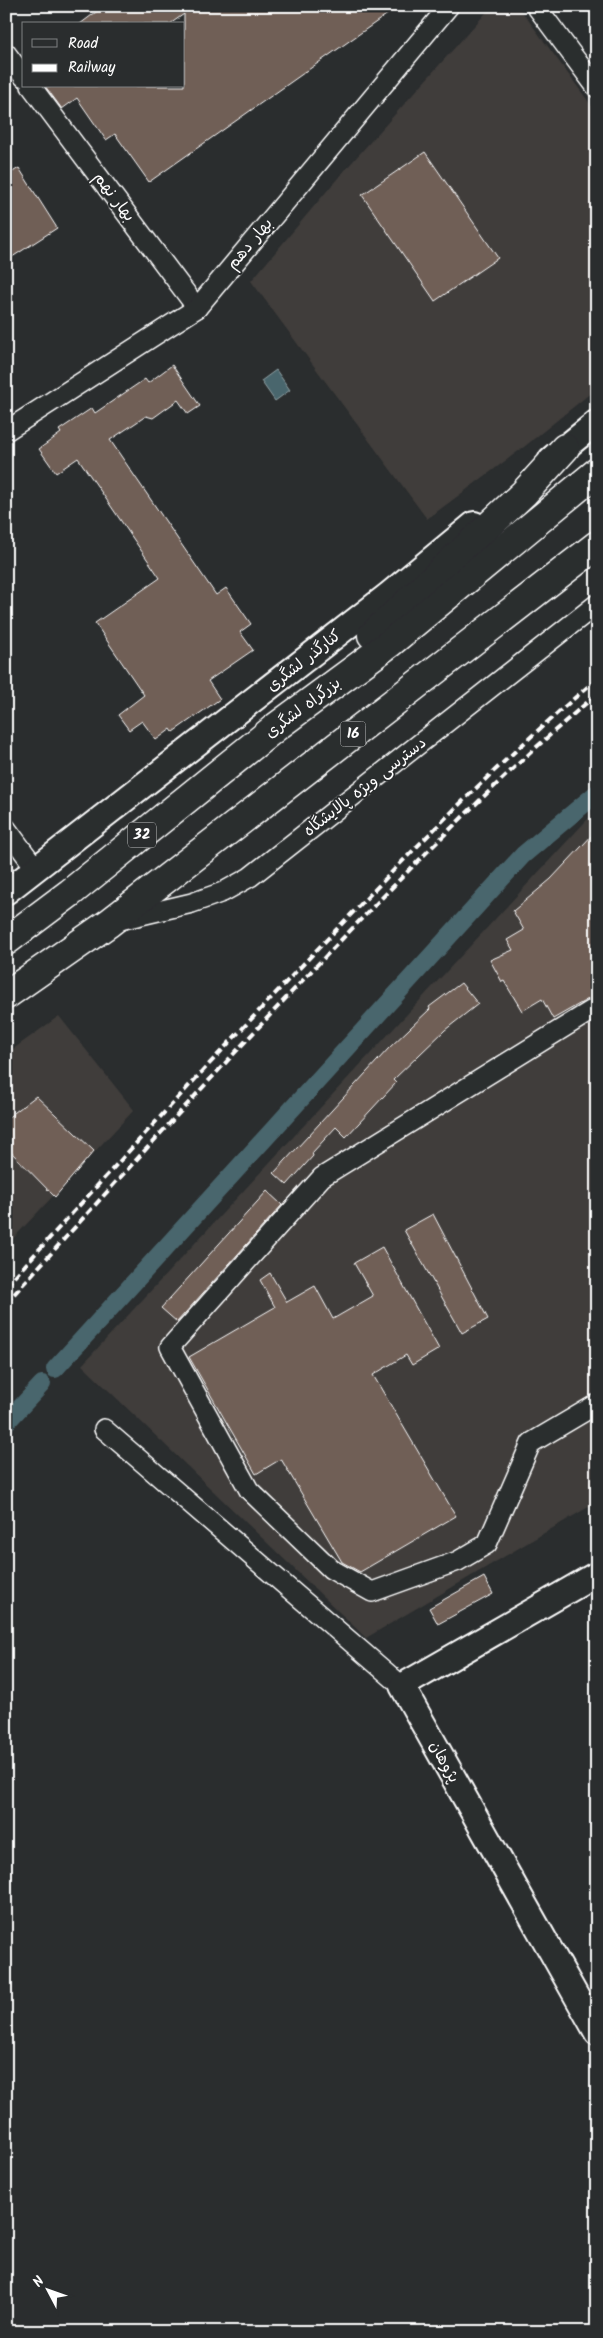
<svg xmlns="http://www.w3.org/2000/svg" width="603" height="2338" font-family="Kalam,'Playpen Sans Arabic',sans-serif">
	<style>
		.built { fill: #3f3c3a }
		.water { fill: #4a666d; stroke: #92a3a7 }
		.lines { fill: none; stroke-linecap: round; stroke-linejoin: round }
		.canal { stroke: #4a666d; stroke-width: 18 }
		.building { fill: #6f5e57; stroke: #fff }
		.minor-casing { stroke: #fff; stroke-width: 22 }
		.major-casing { stroke: #fff; stroke-width: 28 }
		.highway-casing { stroke: #fff; stroke-width: 31 }
		.minor { stroke: #2a2d2e; stroke-width: 19 }
		.major { stroke: #2a2d2e; stroke-width: 24 }
		.highway { stroke: #2a2d2e; stroke-width: 28 }
		.rail { stroke: #fff; stroke-width: 4; stroke-dasharray: 8 4; stroke-linecap: butt }
		.labels { text-anchor: middle; dominant-baseline: central; stroke-width: 4; stroke-linejoin: round; paint-order: stroke }
		.shield { fill: #2a2d2e; stroke: #bfc0c0; stroke-width: 1 }
		.shield-label { font-size: 15px; font-weight: bold; fill: #fff }
		.street-label { font-size: 16px; fill: #fff; stroke: #2a2d2e }
	</style>
	<rect width="100%" height="100%" fill="#2a2d2e"/>
	<filter id="ink" filterUnits="userSpaceOnUse"><feTurbulence type="fractalNoise" baseFrequency=".02" numOctaves="2"/><feDisplacementMap in="SourceGraphic" scale="10" xChannelSelector="R" yChannelSelector="G"/><feConvolveMatrix kernelMatrix="1 2 1 2 8 2 1 2 1" color-interpolation-filters="sRGB"/></filter>
	<g filter="url(#ink)">
		<g class="built">
			<polygon points="492,6 518,6 597,113 597,388 524,447 427,519 251,281 337,179"/>
			<polygon points="597,809 597,1502 366,1638 82,1365"/>
			<polygon points="59,1016 134,1110 6,1246 6,1054"/>
		</g>
		<polygon class="water" points="276,370 290,390 275,401 261,381"/>
		<g class="lines">
			<g class="canal">
				<polyline points="55,1369 523,855 597,793"/>
				<polyline points="6,1423 42,1384"/>
			</g>
		</g>
		<g class="building">
			<polygon points="104,6 399,6 149,182 115,134 106,140 77,98 62,109 45,86 184,86 184,14 170,24 80,24"/>
			<polygon points="425,152 498,258 435,301 362,195"/>
			<polygon points="19,168 57,228 6,261 6,176"/>
			<polygon points="172,365 200,406 188,414 178,400 153,418 146,416 110,440 216,595 226,588 251,624 240,632 253,650 208,681 220,699 173,732 171,729 156,740 142,721 129,730 118,715 144,695 95,623 160,578 78,458 56,473 39,449 61,433 59,430 92,408 95,413 145,379 148,383"/>
			<polygon points="597,830 597,994 553,1019 542,999 522,1011 504,981 502,982 490,960 513,950 507,940 524,930 513,911 551,879"/>
			<polygon points="461,983 478,1004 445,1030 393,1080 396,1083 346,1137 336,1127 312,1153 313,1156 287,1185 274,1173 389,1048 430,1009 429,1007"/>
			<polygon points="36,1096 94,1151 55,1197 6,1147 6,1119"/>
			<polygon points="267,1191 282,1205 177,1322 161,1308"/>
			<polygon points="433,1214 488,1319 462,1333 404,1230"/>
			<polygon points="382,1247 439,1349 412,1365 406,1355 373,1375 456,1516 360,1572 342,1562 281,1459 256,1474 189,1357 275,1307 260,1280 270,1273 287,1302 315,1286 333,1319 373,1296 354,1263"/>
			<polygon points="484,1577 493,1594 438,1624 429,1608"/>
		</g>
		<g class="lines">
			<defs>
				<g id="minor">
					<polyline points="536,6 597,88"/>
					<polyline points="6,53 24,77"/>
					<polyline points="31,86 197,308"/>
					<polyline points="6,431 197,308 449,6"/>
					<polyline points="6,828 37,870"/>
					<polyline points="120,920 192,903 223,892 250,877 597,604"/>
					<polyline points="597,1007 322,1177 170,1347 249,1490 331,1569 372,1592 458,1561 487,1544 531,1443 597,1404"/>
					<polyline points="104,1429 402,1686"/>
				</g>
				<g id="major">
					<polyline points="551,459 597,422"/>
					<polyline points="6,892 388,595 474,524"/>
					<polyline points="597,1574 402,1686 597,2033"/>
				</g>
				<g id="highway">
					<polyline points="372,635 524,493 565,448"/>
					<polyline points="6,941 70,893 276,727 390,643 597,472"/>
					<polyline points="6,995 109,923 597,545"/>
				</g>
			</defs>
			<use href="#minor" class="minor-casing"/>
			<use href="#major" class="major-casing"/>
			<use href="#highway" class="highway-casing"/>
			<use href="#minor" class="minor"/>
			<use href="#major" class="major"/>
			<use href="#highway" class="highway"/>
			<g class="rail">
				<path d="M6,1286C115,1166 224,1046 336,930C420,842 504,757 597,679"/>
				<path d="M6,1303C117,1181 228,1058 342,939C424,854 507,770 597,694"/>
			</g>
		</g>
	</g>
	<g class="labels">
		<g class="shield">
			<rect x="340.5" y="721.5" width="25" height="25" rx="4"/>
			<rect x="128" y="822.5" width="28" height="25" rx="4"/>
		</g>
		<g class="shield-label">
			<text x="353" y="734">16</text>
			<text x="142" y="835">32</text>
		</g>
		<g class="street-label">
			<text transform="translate(114 197) rotate(53)">بهار نهم</text>
			<text transform="translate(250 244) rotate(-50)">بهار دهم</text>
			<text transform="translate(304 661) rotate(-38)">کنارگذر لشگری</text>
			<text transform="translate(303 708) rotate(-37)">بزرگراه لشگری</text>
			<text transform="translate(365 787) rotate(-38)">دسترسی ویژه پالایشگاه</text>
			<text transform="translate(444 1762) rotate(61)">پژوهان</text>
		</g>
	</g>
	<rect width="603" height="2338" fill="none" stroke="#2a2d2e" stroke-width="25"/>
	<rect x="12" y="12" width="578" height="2313" fill="none" stroke="#fff" stroke-width="2" filter="url(#ink)"/>
	<rect x="22" y="22" width="162" height="65" fill="#2a2d2e" stroke="#7f8182"/>
	<rect x="32" y="39" width="25" height="8" fill="#2a2d2e" stroke="#7f8182"/>
	<text x="68" y="48" font-size="15" fill="#ffffff">Road</text>
	<rect x="32" y="64" width="25" height="8" fill="#ffffff" stroke="#7f8182"/>
	<text x="68" y="72" font-size="15" fill="#ffffff">Railway</text>
	<g transform="translate(48 2290) rotate(311)" stroke="#2a2d2e" stroke-width="4" paint-order="stroke">
	<path d="M0-4L9 19L0 12L-9 19Z" fill="#ffffff"/>
	<text y="-8" font-size="14" font-weight="bold" text-anchor="middle" fill="#ffffff">N</text>
	</g>
</svg>
